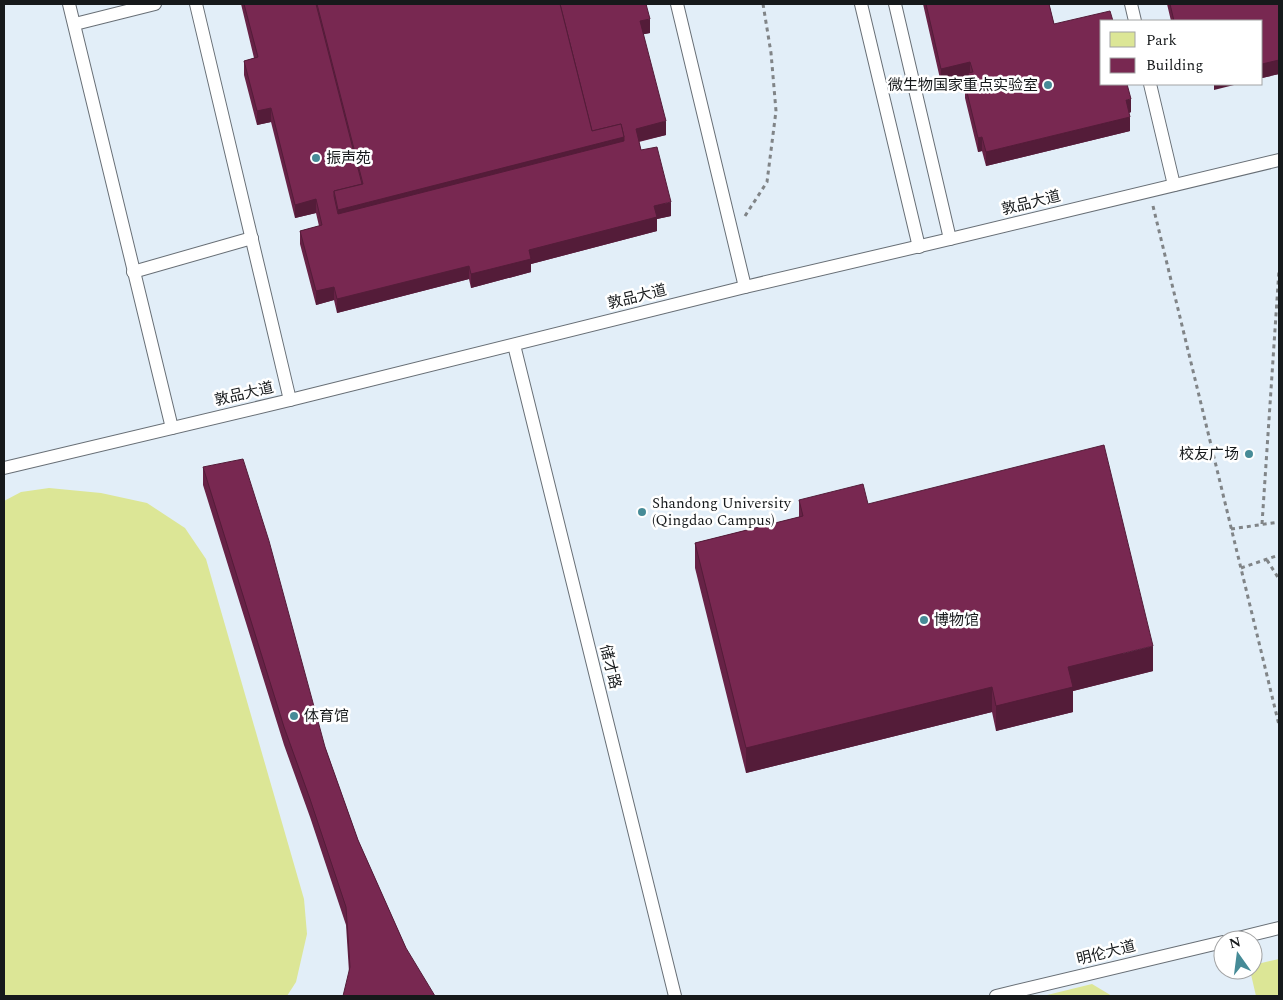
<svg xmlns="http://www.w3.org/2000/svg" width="1283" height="1000" font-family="Spectral,'Noto Sans SC',serif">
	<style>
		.built { fill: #e2eef8; fill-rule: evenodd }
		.green { fill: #dce696 }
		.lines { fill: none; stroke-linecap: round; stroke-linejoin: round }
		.lane-casing { stroke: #686f76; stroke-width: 14 }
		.path { stroke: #808487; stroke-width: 3; stroke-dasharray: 4 4; stroke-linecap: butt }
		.lane { stroke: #fff; stroke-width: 12 }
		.wall { fill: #672246 }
		.shaded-wall { fill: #541c39 }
		.building { fill: #782851; stroke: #541c39 }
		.poi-dot { fill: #468b97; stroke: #fff; stroke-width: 2 }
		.labels { text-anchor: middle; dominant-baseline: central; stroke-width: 5; stroke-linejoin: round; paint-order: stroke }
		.poi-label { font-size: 15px; fill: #16191b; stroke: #fff; text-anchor: start }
		.street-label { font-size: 15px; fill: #16191b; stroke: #fff }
	</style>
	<rect width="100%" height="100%" fill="#f4f9fe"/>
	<path class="built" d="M4,4H1279V996H4ZM1102,21H1262V84H1102ZM1223,940H1253V970H1223Z"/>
	<g class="green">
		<polygon points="49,488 101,493 147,503 185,528 206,559 304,899 307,934 296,982 287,996 4,996 4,501 21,492"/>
		<polygon points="1279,959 1279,996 1256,996 1250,970 1253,970 1253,965"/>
		<polygon points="1092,984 1112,996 1043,996"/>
	</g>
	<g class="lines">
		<defs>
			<g id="lane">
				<polyline points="69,4 172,428"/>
				<polyline points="196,4 290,400"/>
				<polyline points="677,4 745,287"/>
				<polyline points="861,4 919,247"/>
				<polyline points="895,4 950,239"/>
				<polyline points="1131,4 1135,21"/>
				<polyline points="75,24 155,4"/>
				<polyline points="1150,84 1174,185"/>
				<polyline points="133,272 252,238"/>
				<polyline points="514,345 675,996"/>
				<polyline points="4,468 290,400 745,287 950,239 1279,160"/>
				<polyline points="1230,940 1279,928"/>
				<polyline points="996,996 1223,942"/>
			</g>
		</defs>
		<use href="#lane" class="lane-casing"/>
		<g class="path">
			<polyline points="1153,206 1279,725"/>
			<polyline points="745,216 767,182 776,111 771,53 763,4"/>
			<polyline points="1262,524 1279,270"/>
			<polyline points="1231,529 1279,522"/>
			<polyline points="1267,560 1279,579"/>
			<polyline points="1241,568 1279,555"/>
		</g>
		<use href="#lane" class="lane"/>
	</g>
	<g class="wall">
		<polygon points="241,4 646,4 650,33 643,34 666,135 639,142 641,150 671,216 657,219 657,231 531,264 531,272 471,288 469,279 337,313 334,300 316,305 300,244 300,231 319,226 316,213 295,218 271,122 257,125 244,75 244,61 254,58"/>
		<polygon points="923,4 1049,4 1054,24 1131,112 1129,113 1130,131 986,166 982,151 978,152 965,98 965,84 968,83 968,77 941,83"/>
		<polygon points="1167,4 1279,4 1279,74 1262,78 1262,21 1171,21"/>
		<polygon points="203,467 325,747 358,840 406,948 349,972 346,925 310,817 284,745 203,485"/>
		<polygon points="799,500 868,504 1153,671 1073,691 1073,712 996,731 992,712 746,773 695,568 695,543 799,517"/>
	</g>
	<g class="shaded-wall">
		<polygon points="650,19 650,33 640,35 640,21"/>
		<polygon points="1279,60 1279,74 1262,78 1262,64"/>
		<polygon points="970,62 970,76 968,73 968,77 941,83 941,69"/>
		<polygon points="1214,84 1238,84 1214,90"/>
		<polygon points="1131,99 1131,112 1126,114 1126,100"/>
		<polygon points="271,108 271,122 257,125 257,111"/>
		<polygon points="1130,117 1130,131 986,166 986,152"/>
		<polygon points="666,121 666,135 636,142 636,129"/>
		<polygon points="624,137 624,155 338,228 338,210"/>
		<polygon points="982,137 982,151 978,152 978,138"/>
		<polygon points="316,199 316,213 295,218 295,205"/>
		<polygon points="671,202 671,216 657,219 657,231 531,264 531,272 471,288 471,274 529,250 654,206"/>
		<polygon points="469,266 469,279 337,313 337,299"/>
		<polygon points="334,287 334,300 316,305 316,291"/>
		<polygon points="1153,646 1153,671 1073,691 1073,712 996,731 996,706 1068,667"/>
		<polygon points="992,687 992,712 746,773 746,748"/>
	</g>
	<g class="building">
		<polygon points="244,4 316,4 362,184 334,191 334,196 338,214 624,141 624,137 621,124 592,131 560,4 646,4 650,19 640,21 666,121 636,129 641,150 657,147 671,202 654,206 657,217 529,250 531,259 471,274 469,266 337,299 334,287 316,291 300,231 322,225 316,199 295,205 271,108 257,111 244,61 258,57"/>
		<polygon points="317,4 560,4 592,131 621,124 624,137 338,210 334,191 363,184"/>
		<polygon points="926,4 1049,4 1054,24 1110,11 1113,21 1102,21 1102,84 1127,84 1131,99 1126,100 1130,117 986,152 982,137 978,138 965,84 970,83 968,73 973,72 970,62 941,69"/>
		<polygon points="1170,4 1279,4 1279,60 1262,64 1262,21 1174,21"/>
		<polygon points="1104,445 1153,646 1068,667 1073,687 996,706 992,687 746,748 695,543 803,516 799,500 863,484 868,504"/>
		<polygon points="243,459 269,541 325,747 358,840 406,948 435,996 343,996 350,967 346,907 310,799 284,727 203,467"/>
	</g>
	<g class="poi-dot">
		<circle cx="1048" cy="85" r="5"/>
		<circle cx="316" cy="158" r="5"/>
		<circle cx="1249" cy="454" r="5"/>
		<circle cx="642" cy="512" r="5"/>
		<circle cx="924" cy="620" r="5"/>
		<circle cx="294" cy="716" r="5"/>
	</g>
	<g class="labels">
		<g class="poi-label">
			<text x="1038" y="85" text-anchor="end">微生物国家重点实验室</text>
			<text x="326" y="158">振声苑</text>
			<text x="1239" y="454" text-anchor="end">校友广场</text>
			<text x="652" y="503">Shandong University<tspan x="652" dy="17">(Qingdao Campus)</tspan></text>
			<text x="934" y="620">博物馆</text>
			<text x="304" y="716">体育馆</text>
		</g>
		<g class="street-label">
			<text transform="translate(1031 203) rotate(-14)">敦品大道</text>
			<text transform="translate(637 297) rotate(-14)">敦品大道</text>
			<text transform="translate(244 394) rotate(-13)">敦品大道</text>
			<text transform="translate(610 667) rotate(76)">储才路</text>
			<text transform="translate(1106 953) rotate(-14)">明伦大道</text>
		</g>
	</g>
	<rect width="1283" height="1000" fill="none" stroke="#16191b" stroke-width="10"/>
	<rect x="1100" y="20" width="162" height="65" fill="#ffffff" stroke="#a2a3a4"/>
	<rect x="1110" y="32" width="25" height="15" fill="#dce696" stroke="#a2a3a4"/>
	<text x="1146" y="45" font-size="15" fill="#16191b">Park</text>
	<rect x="1110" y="58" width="25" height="15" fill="#782851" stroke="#a2a3a4"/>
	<text x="1146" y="70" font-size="15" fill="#16191b">Building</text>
	<g transform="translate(1238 955) rotate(346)"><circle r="24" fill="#ffffff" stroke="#a2a3a4"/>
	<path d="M0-4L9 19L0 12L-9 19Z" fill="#468b97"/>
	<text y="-8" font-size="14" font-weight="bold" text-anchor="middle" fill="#16191b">N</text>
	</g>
</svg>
